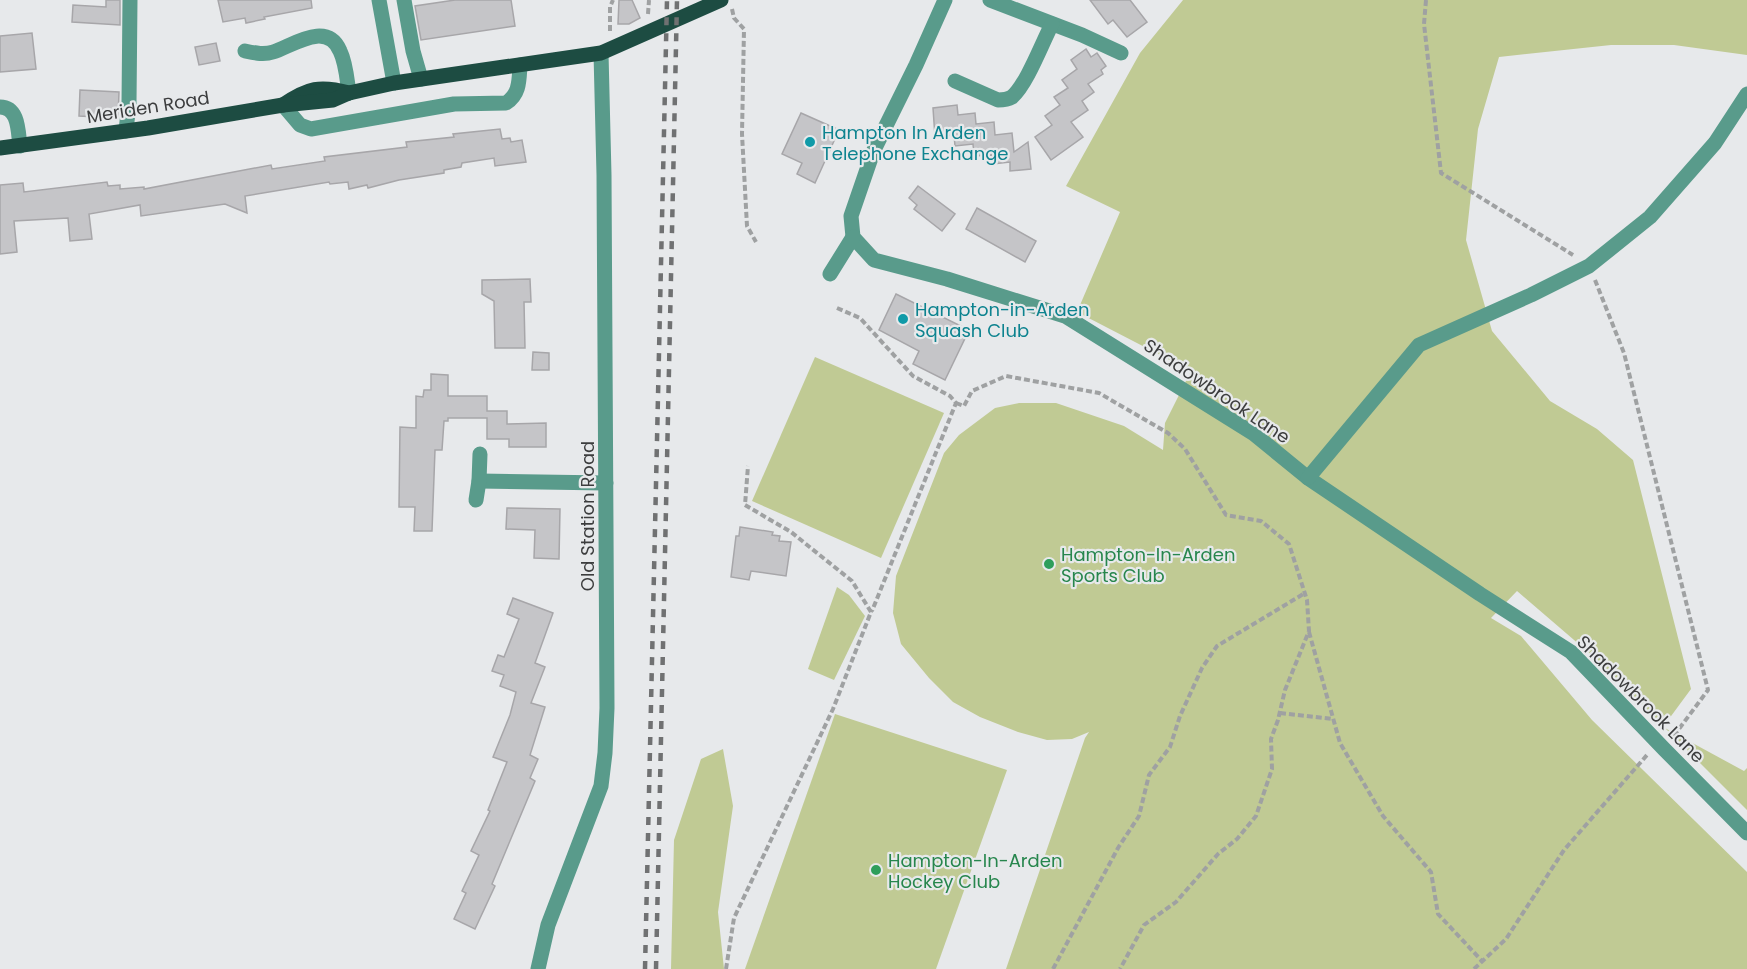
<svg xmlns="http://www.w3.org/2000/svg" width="1747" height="969" font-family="Poppins,sans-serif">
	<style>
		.green { fill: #c0ca94 }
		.building { fill: #c5c5c8; stroke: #a7a6a9; stroke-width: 1.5 }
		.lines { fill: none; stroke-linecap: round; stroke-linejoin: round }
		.path { stroke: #9fa1a2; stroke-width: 4; stroke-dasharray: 6 3; stroke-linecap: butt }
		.minor { stroke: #599b8b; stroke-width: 15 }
		.major { stroke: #1d4c42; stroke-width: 15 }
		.rail { stroke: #707172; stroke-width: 4.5; stroke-dasharray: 8 8; stroke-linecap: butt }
		.culture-dot { fill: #0f9aa8; stroke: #e7e9eb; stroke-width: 2 }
		.leisure-dot { fill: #2e9e5b; stroke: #e7e9eb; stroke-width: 2 }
		.labels { text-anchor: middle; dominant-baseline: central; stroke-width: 4.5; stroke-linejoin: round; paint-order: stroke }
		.street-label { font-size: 18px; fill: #3c3d3e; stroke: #e7e9eb }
		.culture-label { font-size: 18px; fill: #0d838f; stroke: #e7e9eb; text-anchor: start }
		.leisure-label { font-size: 18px; fill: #27864d; stroke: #e7e9eb; text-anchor: start }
	</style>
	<rect width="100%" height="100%" fill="#e7e9eb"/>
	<g class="green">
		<polygon points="1183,0 1747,0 1747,55 1674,45 1611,45 1499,57 1478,129 1466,240 1492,331 1550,401 1597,429 1633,460 1691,689 1663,727 1744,771 1747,768 1747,810 1595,658 1517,591 1491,618 1521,636 1592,720 1747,872 1747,969 1006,969 1085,738 1089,732 1072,739 1047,740 1018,732 980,717 953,702 929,678 901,644 893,613 896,576 944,453 959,435 995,408 1019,403 1056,403 1124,426 1163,450 1165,423 1191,371 1077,312 1120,212 1066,186 1140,53"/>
		<polygon points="815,357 944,413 881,558 752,501"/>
		<polygon points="837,587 849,595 865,616 834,680 808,669"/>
		<polygon points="835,714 1007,770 936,969 745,969"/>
		<polygon points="723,749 733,806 718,912 724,969 671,969 674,840 701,759"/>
	</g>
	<g class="building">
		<polygon points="106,0 120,0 120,25 72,22 73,5 106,7"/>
		<polygon points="218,0 311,0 312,8 264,17 265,19 246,23 245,18 223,22"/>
		<polygon points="455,0 511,0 515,26 421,40 415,6"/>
		<polygon points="619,0 632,0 640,18 629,24 618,24"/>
		<polygon points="1090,0 1130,0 1147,22 1127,37 1113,20 1108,24"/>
		<polygon points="32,33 36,69 0,72 0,36"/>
		<polygon points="216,43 220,61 199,65 195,47"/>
		<polygon points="1086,49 1091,57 1097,53 1106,66 1101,70 1103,74 1088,84 1094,92 1082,101 1088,110 1071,122 1083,137 1051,160 1035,137 1052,125 1045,116 1060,105 1054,97 1068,88 1062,80 1077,69 1071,60"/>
		<polygon points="80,90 119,92 118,118 79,116"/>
		<polygon points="957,105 958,115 975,113 976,124 994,122 995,135 1012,133 1014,152 1028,142 1031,169 1010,171 1010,162 993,164 992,155 974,156 973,144 955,146 954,135 935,137 933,108"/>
		<polygon points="801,113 839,130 815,183 797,174 802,163 782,154"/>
		<polygon points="500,129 502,139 510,138 511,142 522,140 526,162 495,166 494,158 462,163 461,167 444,170 444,173 399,180 368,188 367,185 349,189 348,182 330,184 329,182 245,196 247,213 225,204 141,216 140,205 89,214 92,239 70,241 68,218 14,221 17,252 0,254 0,185 23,183 24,192 107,182 108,186 120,185 120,189 144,187 144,189 271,165 272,169 325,161 324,157 407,147 406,142 454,137 453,134"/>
		<polygon points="918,186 955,214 942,231 914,209 917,205 909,198"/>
		<polygon points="977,208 1036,241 1025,262 966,229"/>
		<polygon points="530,279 531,302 524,302 525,348 495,348 494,301 482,294 482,280"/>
		<polygon points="896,294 969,330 945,380 913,364 919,351 879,330"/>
		<polygon points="533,352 549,353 549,370 532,370"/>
		<polygon points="431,374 448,375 448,396 487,396 487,411 507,411 507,424 546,423 546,447 509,447 509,439 487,439 487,418 448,418 448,421 444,421 442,450 435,450 432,531 414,531 415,507 399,507 400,427 416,428 416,396 423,397 424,390 431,390"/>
		<polygon points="507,508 560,509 559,559 534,558 535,530 506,529"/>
		<polygon points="740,527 773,532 772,535 780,536 779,541 791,542 786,576 751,571 749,580 731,577 736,536 739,536"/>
		<polygon points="513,598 553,613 535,663 545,667 531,703 545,707 530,755 538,759 530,778 535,781 492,884 495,886 475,929 454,919 466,893 462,891 479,855 471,851 490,811 488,810 507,762 493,757 510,715 516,692 500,686 504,675 492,671 498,655 504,657 519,619 507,614"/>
	</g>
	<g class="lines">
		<g class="path">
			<polyline points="1426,0 1424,24 1441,173 1573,255"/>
			<polyline points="732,9 734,18 744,29 742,134 747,226 756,242"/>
			<polyline points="648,14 649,0"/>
			<polyline points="610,31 610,7 613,0"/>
			<polyline points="1595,280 1624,353 1708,690 1673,737"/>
			<polyline points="837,308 860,318 913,376 950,396 956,403 872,611"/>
			<polyline points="956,403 964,406 972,391 1006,376 1099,393 1168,433 1185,449 1226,515 1261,521 1289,544 1307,600 1309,631 1285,690 1278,720 1271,739 1272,769 1256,816 1237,839 1218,854 1176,902 1144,925 1120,969"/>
			<polyline points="1309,632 1340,743 1383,816 1431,872 1438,914 1482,961"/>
			<polyline points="1280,713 1333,719"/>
			<polyline points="726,969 734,918 833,709 871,612 852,581 791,532 745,505 748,466"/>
			<polyline points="1053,969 1118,848 1139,816 1149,775 1170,747 1180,716 1202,668 1217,646 1305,593"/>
			<polyline points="1474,969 1506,939 1564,850 1647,755"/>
		</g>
		<g class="minor">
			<polyline points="379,0 394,83"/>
			<polyline points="404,0 413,51 421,79"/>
			<polyline points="945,0 916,65 873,152 851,216 853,237 874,260 947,279 1065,316 1254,434 1308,478 1480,594 1571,652 1664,749 1747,833"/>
			<polyline points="990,0 1082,35 1121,53"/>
			<path d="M245,51C255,53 264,55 273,52C292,46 327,20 340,51C346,63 347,80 349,93"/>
			<path d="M955,81L998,100C1003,100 1007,100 1012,97C1027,84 1042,43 1052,24"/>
			<path d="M283,105L300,125L311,129L454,104L506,103C520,94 519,80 520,65"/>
			<path d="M0,107C19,107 18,132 20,146"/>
			<polyline points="126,131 129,103 130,0"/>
			<polyline points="830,274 853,237"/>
			<polyline points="1308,478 1419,345 1531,295 1589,266 1650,217 1715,143 1747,94"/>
			<polyline points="479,481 606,483"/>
			<polyline points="476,500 479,481 480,454"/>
			<polyline points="538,969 548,925 601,786 605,753 607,708 604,175 601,53"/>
		</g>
		<g class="major">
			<path d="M283,105C308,88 320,85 349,93"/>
			<polyline points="0,148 148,128 283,105 333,100 349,93 394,83 601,53 721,0"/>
		</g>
		<g class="rail">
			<polyline points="645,969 667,0"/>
			<polyline points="656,969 677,0"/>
		</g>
	</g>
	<g class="culture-dot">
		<circle cx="810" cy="142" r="6"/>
		<circle cx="903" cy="319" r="6"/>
	</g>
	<g class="leisure-dot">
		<circle cx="1049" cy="564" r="6"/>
		<circle cx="876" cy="870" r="6"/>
	</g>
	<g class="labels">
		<g class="street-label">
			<text transform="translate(148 107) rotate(-9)">Meriden Road</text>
			<text transform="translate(1217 391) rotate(34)">Shadowbrook Lane</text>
			<text transform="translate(587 516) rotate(-90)">Old Station Road</text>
			<text transform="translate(1641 699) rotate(45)">Shadowbrook Lane</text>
		</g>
		<g class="culture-label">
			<text x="822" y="132">Hampton In Arden<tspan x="822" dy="21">Telephone Exchange</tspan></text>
			<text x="915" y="309">Hampton-in-Arden<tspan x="915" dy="21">Squash Club</tspan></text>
		</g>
		<g class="leisure-label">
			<text x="1061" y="554">Hampton-In-Arden<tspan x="1061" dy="21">Sports Club</tspan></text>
			<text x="888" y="860">Hampton-In-Arden<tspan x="888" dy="21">Hockey Club</tspan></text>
		</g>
	</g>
</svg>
